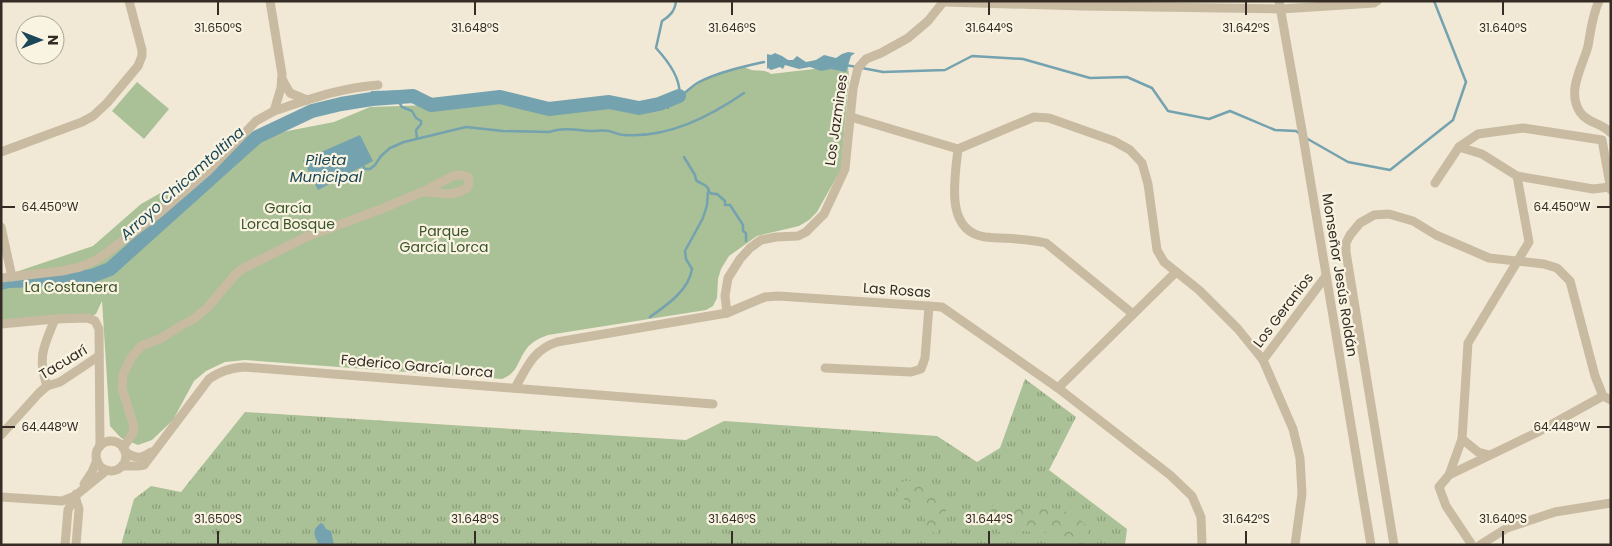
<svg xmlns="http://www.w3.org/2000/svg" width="1612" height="546" font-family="Poppins,sans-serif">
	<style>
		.grass { fill: url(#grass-tufts) }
		.forest { fill: url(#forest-crowns) }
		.green { fill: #aac096 }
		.water { fill: #74a2af }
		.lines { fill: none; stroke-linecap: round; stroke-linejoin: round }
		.stream { stroke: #74a2af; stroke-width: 2.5 }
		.river { stroke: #74a2af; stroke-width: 14 }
		.minor { stroke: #c9bba2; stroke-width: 9 }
		.ticks { fill: none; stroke: #342c25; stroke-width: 2 }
		.labels { text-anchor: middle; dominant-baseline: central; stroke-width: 4.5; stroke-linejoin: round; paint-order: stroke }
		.street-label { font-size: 14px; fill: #342c25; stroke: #f9f3e2 }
		.park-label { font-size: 14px; fill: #3b5328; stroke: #f9f3e2 }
		.water-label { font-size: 15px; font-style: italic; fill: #194756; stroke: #f9f3e2 }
		.ticks-label { font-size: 12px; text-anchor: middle; fill: #342c25; stroke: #f9f3e2; stroke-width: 4.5; stroke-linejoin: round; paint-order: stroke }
	</style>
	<defs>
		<pattern id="grass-tufts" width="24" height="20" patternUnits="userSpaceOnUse" patternTransform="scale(1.25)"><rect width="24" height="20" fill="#aac096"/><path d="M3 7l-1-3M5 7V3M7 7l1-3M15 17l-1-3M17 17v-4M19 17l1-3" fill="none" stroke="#8b9c7a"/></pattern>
		<pattern id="forest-crowns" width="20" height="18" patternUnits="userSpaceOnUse" patternTransform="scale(1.25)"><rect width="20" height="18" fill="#aac096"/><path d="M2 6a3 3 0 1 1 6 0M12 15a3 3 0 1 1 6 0" fill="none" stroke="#8b9c7a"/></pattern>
	</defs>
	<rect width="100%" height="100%" fill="#f1e9d6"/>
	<polygon class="grass" points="1025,379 1076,417 1049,470 1127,529 1125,545 121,545 134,499 151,486 181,492 245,412 686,440 724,421 937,436 977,462 1000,448"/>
	<g class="forest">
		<path d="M904,481C927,480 933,487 948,503L942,525L936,535C927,527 924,522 923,510L898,496L895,485Z"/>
		<path d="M996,503C1005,504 1014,509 1023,509C1046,511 1053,502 1075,517C1081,520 1086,524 1089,530L1085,545H1057V542L1050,534L1043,532L1019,531L1013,535H1003L982,517L987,509Z"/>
	</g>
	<g class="green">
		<path d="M848,65L849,78L841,169L817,212L809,220L799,226L757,236L729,256L721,269L718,279L717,298L713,306L706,310L548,335C540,338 533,341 527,348C517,361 519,372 502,379L245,360L225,362L206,371L194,381L173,420L152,440L138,445L121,438L110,426L102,301L96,314L88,318L1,324V277L93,246L141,204L194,174L201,187L193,201L257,137L334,122L370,107L431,105L500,97L549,109L609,102L639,108L659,104L682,95L696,83L721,72L745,67C753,73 763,68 771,74Z"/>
		<polygon points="137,82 169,109 144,139 112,111"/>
	</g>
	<g class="water">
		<polygon points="848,52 855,53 851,56 846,72 831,69 821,71 810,67 799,69 785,65 783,69 780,67 771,70 768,68 767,69 767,54 771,55 775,53 782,56 788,60 793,60 797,56 806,62 816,60 824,55 836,58 842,54"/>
		<polygon points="414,90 412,101 372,104 371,91"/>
		<polygon points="360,135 373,161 318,190 303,160"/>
		<path d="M321,523L323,524L326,529L331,531L334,545H320C314,537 311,530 321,523Z"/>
	</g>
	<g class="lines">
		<g class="stream">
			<path d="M676,1C675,11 670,16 662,21L656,48C667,60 682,79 679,96"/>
			<polyline points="845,65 857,67"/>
			<polyline points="862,68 883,72 945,70 972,56 1023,59 1090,78 1127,77 1152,88 1168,111 1209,119 1230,111 1275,130 1296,131 1300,134"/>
			<path d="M679,96C687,93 691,86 699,82C719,72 742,67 764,62"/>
			<polyline points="397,99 402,107 412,111 416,118 421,121 421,124 416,130 417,138"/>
			<polyline points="659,104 666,104 668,108"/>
			<polyline points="1306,138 1348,162 1390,170 1453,120 1466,82 1434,1"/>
			<path d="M684,157L695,175L696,180C699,183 704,184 706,186C712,191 705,194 717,194L725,201V205H730L743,225V231L746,233V241"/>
			<path d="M362,165L365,169H370L375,165L381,156L390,148L404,142L466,127L503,131L549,132C563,127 576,130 590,131C597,131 603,130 609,131C614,132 619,135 624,135C668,138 709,117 744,93"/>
			<path d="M650,317C667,305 689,290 692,269L686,259L685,251L703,218L707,205L708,192"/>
		</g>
		<polyline class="river" points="1,283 8,281 76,279 92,276 110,269 257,137 312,111 341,104 372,99 413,96 431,105 500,97 549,109 609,102 639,108 659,104 679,96"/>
		<g class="minor">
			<polyline points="1279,1 1303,136 1371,545"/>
			<path d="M1599,1C1592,16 1591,30 1588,46C1583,66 1566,91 1580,112C1587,123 1602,123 1611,133"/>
			<polyline points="944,2 1083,6 1281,9 1374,3 1377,1"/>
			<polyline points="282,79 290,93 307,100"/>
			<path d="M274,111C310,99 340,88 378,85"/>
			<polyline points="851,117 958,149 1034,117 1049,118 1114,141 1130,150 1142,163 1148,184 1157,250 1164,262 1199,290 1238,329 1263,360 1293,429 1300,458 1302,494 1295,545"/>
			<polyline points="1459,147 1478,134 1523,128 1602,140 1611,190"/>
			<path d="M958,149C955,178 944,231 985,237C1005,239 1026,238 1046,243L1133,314"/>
			<polyline points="1,152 82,122 93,116 107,103 138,66 142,56 142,50 129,1"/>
			<polyline points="1517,176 1593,189 1610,187"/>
			<polyline points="1435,183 1459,147 1482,154 1517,176 1529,242 1468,343 1462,439 1449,475 1439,487 1446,506 1472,545"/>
			<polyline points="1,227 12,277"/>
			<polyline points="1,278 62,271 80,267 98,259 157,215 209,170 256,121 274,111 281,88 282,74 270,1"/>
			<polyline points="727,313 725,296 728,278 740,259 750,248 761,240 776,237 798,236 806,232 824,214 845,169 853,89 858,68 866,59 881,53 908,38 928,21 944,1"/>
			<polyline points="1,324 55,319 88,318 95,321 99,329 100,446"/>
			<polyline points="1263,360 1326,276"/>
			<polyline points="825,368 911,372 921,369 925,358 929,306"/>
			<path d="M47,386C37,357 44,346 55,319"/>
			<path d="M515,388C527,367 533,350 557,342L727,313L765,297L778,296L942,307L1058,388L1170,475L1192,496L1201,517L1202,545"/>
			<polyline points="1058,388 1176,272"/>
			<polyline points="1,435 39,393 47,386 60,382 99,356"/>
			<polyline points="1462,439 1478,452 1489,455"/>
			<circle cx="111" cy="456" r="15"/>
			<path d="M123,448L133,433L134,427L122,388L123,375L131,358L141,346L160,339L182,325L192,320L207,308L235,275L242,269L306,237L379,210L422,192L453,176L461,175L468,177L469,183L467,188C450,198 441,192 422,192"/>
			<path d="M125,452C137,459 140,459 151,452"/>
			<path d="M122,466H138L144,465L209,379C221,371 230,368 244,367L713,404"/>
			<polyline points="1449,475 1536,433 1603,396"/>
			<polyline points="84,484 92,472 97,460"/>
			<polyline points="75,496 79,509 76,545"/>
			<polyline points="1,497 62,501 75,496 107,470"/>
			<polyline points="65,545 68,510 76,494"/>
			<polyline points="1394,545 1346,252 1346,243 1350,235 1360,223 1374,215 1389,214 1413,221 1436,235 1489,258 1544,264 1557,268 1570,281 1595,376 1603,396 1611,400"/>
			<polyline points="1480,545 1507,528 1555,512 1611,503"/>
		</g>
	</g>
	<path class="ticks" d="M218,2V15M475,2V15M732,2V15M989,2V15M1246,2V15M1503,2V15M2,207H15M1597,207H1610M2,427H15M1597,427H1610M218,531V544M475,531V544M732,531V544M989,531V544M1246,531V544M1503,531V544"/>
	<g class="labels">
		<g class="street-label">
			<text transform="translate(836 120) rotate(-82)">Los Jazmines</text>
			<text transform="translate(1340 275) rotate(81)">Monseñor Jesús Roldán</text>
			<text transform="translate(897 290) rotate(4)">Las Rosas</text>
			<text transform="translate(1283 310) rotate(-53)">Los Geranios</text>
			<text transform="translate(63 362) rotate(-31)">Tacuarí</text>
			<text transform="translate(417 366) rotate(5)">Federico García Lorca</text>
		</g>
		<g class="park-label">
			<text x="288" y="208">García<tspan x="288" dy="16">Lorca Bosque</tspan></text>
			<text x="444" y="231">Parque<tspan x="444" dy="16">García Lorca</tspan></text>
			<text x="71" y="287">La Costanera</text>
		</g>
		<g class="water-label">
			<text x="326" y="159">Pileta<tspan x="326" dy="17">Municipal</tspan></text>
			<text transform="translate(182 183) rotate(-42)">Arroyo Chicamtoltina</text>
		</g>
	</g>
	<g class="ticks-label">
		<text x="218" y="32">31.650°S</text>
		<text x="475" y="32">31.648°S</text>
		<text x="732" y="32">31.646°S</text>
		<text x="989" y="32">31.644°S</text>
		<text x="1246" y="32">31.642°S</text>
		<text x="1503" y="32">31.640°S</text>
		<text x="1562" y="211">64.450°W</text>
		<text x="50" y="211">64.450°W</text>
		<text x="1562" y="431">64.448°W</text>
		<text x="50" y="431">64.448°W</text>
		<text x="218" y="523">31.650°S</text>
		<text x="475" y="523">31.648°S</text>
		<text x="732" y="523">31.646°S</text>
		<text x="989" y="523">31.644°S</text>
		<text x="1246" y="523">31.642°S</text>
		<text x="1503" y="523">31.640°S</text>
	</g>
	<rect width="1612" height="546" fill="none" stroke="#342c25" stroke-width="5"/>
	<g transform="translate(40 40) rotate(90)"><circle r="24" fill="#f9f3e2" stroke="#aaa396"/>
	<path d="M0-4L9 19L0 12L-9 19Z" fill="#194756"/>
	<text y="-8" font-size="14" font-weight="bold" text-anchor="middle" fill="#342c25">N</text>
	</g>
</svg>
